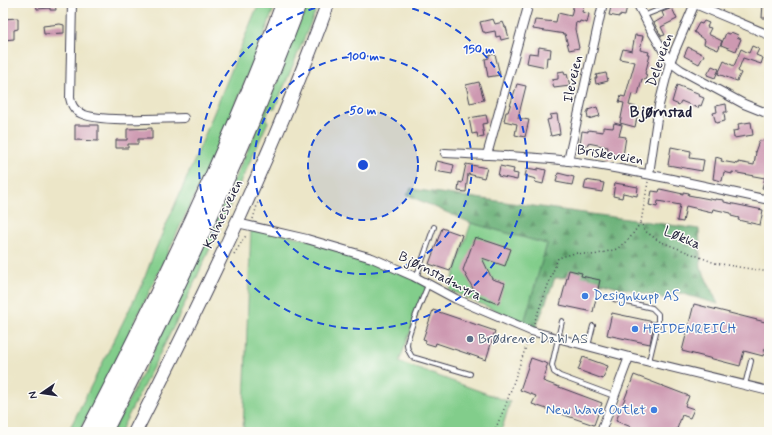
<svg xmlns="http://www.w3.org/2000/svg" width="772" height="435" font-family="Mynerve,sans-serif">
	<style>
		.grass { fill: #82cd8b; stroke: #527863 }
		.forest { fill: url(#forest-firs); stroke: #466959 }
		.building { fill: #cd99b1 }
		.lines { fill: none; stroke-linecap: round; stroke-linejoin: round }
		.lane-casing { stroke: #403f50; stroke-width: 6 }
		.street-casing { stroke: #403f50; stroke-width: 10 }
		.primary-casing { stroke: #403f50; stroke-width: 15 }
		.highway-casing { stroke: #403f50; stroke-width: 17 }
		.path { stroke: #403f50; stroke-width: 1.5; stroke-dasharray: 1 3; stroke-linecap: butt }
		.lane { stroke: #fff; stroke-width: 4 }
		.street { stroke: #fff; stroke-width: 8 }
		.primary { stroke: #fff; stroke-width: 13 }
		.highway { stroke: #fff; stroke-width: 15 }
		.ring { fill: none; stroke: #1d4ed8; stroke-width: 2; stroke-dasharray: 7 5 }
		.shop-dot { fill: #3f7fe0; stroke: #fdfcf7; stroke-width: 1.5 }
		.service-dot { fill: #5c6f8a; stroke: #fdfcf7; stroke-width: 1.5 }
		.labels { text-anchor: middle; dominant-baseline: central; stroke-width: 3; stroke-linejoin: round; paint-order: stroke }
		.street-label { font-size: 14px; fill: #22223b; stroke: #fdfcf7 }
		.shop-label { font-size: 14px; fill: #366cbe; stroke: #fdfcf7; text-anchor: start }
		.service-label { font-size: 14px; fill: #4e5e75; stroke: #fdfcf7; text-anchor: start }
		.neighbourhood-label { font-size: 15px; font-weight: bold; fill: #22223b; stroke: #fdfcf7 }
		.centre { fill: #1d4ed8; stroke: #fdfcf7; stroke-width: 2 }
		.ring-label { font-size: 12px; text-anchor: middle; font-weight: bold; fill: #1d4ed8; stroke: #fdfcf7; stroke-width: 3; stroke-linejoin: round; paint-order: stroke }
	</style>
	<defs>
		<pattern id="forest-firs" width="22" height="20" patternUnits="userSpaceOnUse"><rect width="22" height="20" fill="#69b077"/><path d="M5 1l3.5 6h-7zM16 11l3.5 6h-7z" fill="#568f63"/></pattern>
	</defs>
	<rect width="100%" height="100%" fill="#fdfcf7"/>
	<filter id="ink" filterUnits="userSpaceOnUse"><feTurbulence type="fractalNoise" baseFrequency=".025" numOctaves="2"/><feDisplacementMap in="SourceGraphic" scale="8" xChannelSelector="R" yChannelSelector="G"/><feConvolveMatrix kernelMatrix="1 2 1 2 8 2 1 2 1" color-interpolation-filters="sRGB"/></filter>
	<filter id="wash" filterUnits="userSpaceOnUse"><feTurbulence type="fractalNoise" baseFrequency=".012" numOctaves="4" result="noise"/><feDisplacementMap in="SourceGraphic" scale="16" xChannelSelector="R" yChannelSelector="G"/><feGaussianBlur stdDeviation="0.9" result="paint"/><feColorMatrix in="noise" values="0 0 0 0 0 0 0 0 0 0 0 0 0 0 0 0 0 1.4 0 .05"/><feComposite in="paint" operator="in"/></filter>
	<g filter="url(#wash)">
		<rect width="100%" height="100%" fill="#ece6c8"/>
		<g class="grass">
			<path d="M261,3H276C249,77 217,149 183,220C150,292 116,362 79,432H68L143,282L155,250L195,159L255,12Z"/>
			<polygon points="307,3 319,3 275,108 269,108 266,119 268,122 179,316 120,432 112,432 144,371 224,202 268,104"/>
			<polygon points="471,223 547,244 524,323 449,290"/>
			<polygon points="251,226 334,246 428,285 399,362 510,402 501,432 243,432"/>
		</g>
		<polygon class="forest" points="411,188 418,190 699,229 701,268 718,304 676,292 670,300 579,277 555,278 536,328 524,323 547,244 471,223 407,195"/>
		<g id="blocks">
			<g class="building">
				<polygon points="36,3 55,3 56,10 50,10 50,8 37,9"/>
				<polygon points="574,3 584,3 582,12 589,14 587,23 580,21 579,23 576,22 575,29 579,48 569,50 565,34 533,29 535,20 556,22 558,13 571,16"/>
				<polygon points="612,3 622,3 627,5 625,16 619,15 619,17 609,15"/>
				<polygon points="763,3 769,3 769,18 762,18"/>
				<polygon points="672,8 677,19 661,27 665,35 661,36 654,23 664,17 662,12"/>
				<polygon points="18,18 18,29 14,30 14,39 4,40 3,19"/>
				<polygon points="493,19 495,24 503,22 505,27 506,27 509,38 501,40 500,36 496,37 495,31 485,33 485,32 483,32 480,22"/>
				<polygon points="704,21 709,23 707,27 711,28 708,34 722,41 718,50 704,44 705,40 697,35 697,34 694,32 699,23 702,24"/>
				<polygon points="60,24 64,25 64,33 44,34 43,26"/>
				<polygon points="731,32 738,35 737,37 741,39 736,51 721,45 726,33 730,34"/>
				<polygon points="635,35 643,36 640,50 649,52 648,55 650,55 645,74 647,75 645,80 642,79 638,95 632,94 629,105 639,108 635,127 620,123 624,103 619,102 621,96 625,97 635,62 620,59 623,49 632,51"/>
				<polygon points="752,46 759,49 756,55 763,58 761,64 743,58 738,71 741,73 737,81 718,74 724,61 734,66 741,49 749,53"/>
				<polygon points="539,47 551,49 550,58 547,57 546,67 527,63 529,53 538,54"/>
				<polygon points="688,47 704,55 699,64 684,56"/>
				<polygon points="495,54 500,75 488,77 485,59 489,58 489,55"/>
				<polygon points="712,66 719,69 715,78 707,75"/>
				<polygon points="564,71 565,75 567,74 570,86 554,88 552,80 558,79 558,72"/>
				<polygon points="606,73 608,81 596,84 595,78 597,78 596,75"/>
				<polygon points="479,82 484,100 470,103 466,85"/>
				<polygon points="517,84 526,86 518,118 529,120 525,137 515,135 517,124 504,121 506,112 508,112"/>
				<polygon points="677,85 700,94 699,96 704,98 701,106 699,105 698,108 681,101 679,105 672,102"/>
				<polygon points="726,104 727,112 724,112 725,121 716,123 713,113 717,112 716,106"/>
				<polygon points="597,107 600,116 588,119 587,112 588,112 588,110"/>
				<polygon points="557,114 560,134 551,136 547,120 551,119 550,115"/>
				<polygon points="486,115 488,123 482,124 484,137 478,138 477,133 472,134 469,118"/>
				<polygon points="751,122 753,135 734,138 733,131 739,130 738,124"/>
				<polygon points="614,123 622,125 619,136 626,137 623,156 613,155 613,158 606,158 608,147 588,143 587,146 580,145 582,131 588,132 588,130 603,132 603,127 613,128"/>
				<polygon points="75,125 98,125 98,141 75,140"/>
				<polygon points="152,128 152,139 138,139 138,144 128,144 128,148 116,148 116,140 127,140 127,129"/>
				<polygon points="769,140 768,189 762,188 765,178 732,172 732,174 724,172 722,181 713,179 716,157 722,159 721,161 738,164 738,162 754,165 756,152 755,152 759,141"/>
				<polygon points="671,147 691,151 690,158 704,160 702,171 668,165"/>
				<polygon points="437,161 454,165 452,174 435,171"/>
				<polygon points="466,164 487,168 484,178 468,174 466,192 458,191 459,182 462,183"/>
				<polygon points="500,166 514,169 513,173 518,174 517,180 498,176"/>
				<polygon points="527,168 538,170 538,168 546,170 543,184 535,182 536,179 525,176"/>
				<polygon points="558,173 574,177 572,185 556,182"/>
				<polygon points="586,180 604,183 602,192 584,189"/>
				<polygon points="615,183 638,187 637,196 623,193 622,198 613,196"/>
				<polygon points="660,189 683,194 683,192 689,193 688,195 715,200 715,199 724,200 724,202 763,210 760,225 738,220 739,218 731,216 731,213 713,209 712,212 686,206 683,222 677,221 680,205 658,201 657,207 649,205 652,191 659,192"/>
				<polygon points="442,228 462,235 450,271 429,264"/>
				<polygon points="475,237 511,249 505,266 482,258 492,279 505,283 498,304 477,296 463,270"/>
				<polygon points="569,270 582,273 581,276 600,280 593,312 560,305"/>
				<polygon points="694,304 769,323 769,349 765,348 763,356 744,351 740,366 682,351"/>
				<polygon points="433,310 495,331 486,360 436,343 435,346 425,343 426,340 423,339"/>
				<polygon points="612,313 654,322 650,344 607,335"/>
				<polygon points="583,357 608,366 603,379 578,370"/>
				<polygon points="531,358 548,364 546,368 547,369 543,381 602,403 594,425 532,404 536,396 520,390"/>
				<polygon points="634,375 689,396 685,406 694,409 690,418 682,415 677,429 672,432 644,432 616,421"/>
			</g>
		</g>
	</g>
	<g filter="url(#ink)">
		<use href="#blocks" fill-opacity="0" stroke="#403f50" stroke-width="1"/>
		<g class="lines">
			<defs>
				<g id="lane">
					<polyline points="643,16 676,3"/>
					<polyline points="416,278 434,227"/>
					<path d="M428,285C423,298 407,333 407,345C407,350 410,353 412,357L470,374"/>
					<polyline points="614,299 652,308 658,314 658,324 649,361"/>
					<polyline points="562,321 552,365 554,372 560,376 614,396"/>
					<polyline points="588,346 593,326"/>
					<polyline points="745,385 751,361"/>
				</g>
				<g id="street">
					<path d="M72,3L70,98C71,103 73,108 77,111C92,124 162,118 184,118"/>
					<polyline points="637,3 652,32 670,62 681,70 744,104 769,114"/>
					<polyline points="695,4 769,35"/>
					<path d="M445,153C486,155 528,156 569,161C636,170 703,186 769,200"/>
					<polyline points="487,155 529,3"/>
					<polyline points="568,161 603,3"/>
					<polyline points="649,174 659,105 670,62 695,3"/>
					<polyline points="237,223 307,239 372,258 413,276 456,299 531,331 629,357 769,391"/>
					<polyline points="601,432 629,357"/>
				</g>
				<path id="primary" d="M135,432C206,292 274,151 328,3"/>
				<g id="highway">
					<path d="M88,432C160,293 229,150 284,3"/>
					<path d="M104,432C176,293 244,150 299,3"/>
				</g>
			</defs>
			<use href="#lane" class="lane-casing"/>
			<use href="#street" class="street-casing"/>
			<use href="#primary" class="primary-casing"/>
			<use href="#highway" class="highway-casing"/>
			<g class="path">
				<polyline points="648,182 641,222 645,231 659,241 715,263 769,272"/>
				<polyline points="253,219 258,202"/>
				<polyline points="234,254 247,234"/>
				<polyline points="534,323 558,258 575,253 594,255 617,249 630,238 641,222"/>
				<polyline points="494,432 505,407 529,338"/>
			</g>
			<use href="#lane" class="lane"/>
			<use href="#street" class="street"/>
			<use href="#primary" class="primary"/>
			<use href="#highway" class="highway"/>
		</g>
	</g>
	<circle cx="363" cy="165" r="55" fill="#1d4ed8" fill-opacity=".12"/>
	<g class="ring">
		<circle cx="363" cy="165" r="55"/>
		<circle cx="363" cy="165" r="109"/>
		<path d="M389 3A164 164 0 1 1 337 3"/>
	</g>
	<g class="shop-dot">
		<circle cx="585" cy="296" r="4"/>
		<circle cx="635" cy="329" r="4"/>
		<circle cx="654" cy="410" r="4"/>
	</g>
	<circle class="service-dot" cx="470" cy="339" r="4"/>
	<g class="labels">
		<g class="street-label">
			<text transform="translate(660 60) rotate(-71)">Deleveien</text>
			<text transform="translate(573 79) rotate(-78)">Ileveien</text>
			<text transform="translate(610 155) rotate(9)">Briskeveien</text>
			<text transform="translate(223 214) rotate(-65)">Kalnesveien</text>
			<text transform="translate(682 238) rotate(23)">Løkka</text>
			<text transform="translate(440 276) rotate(27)">Bjørnstadmyra</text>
		</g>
		<g class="shop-label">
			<text x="593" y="296">Designkupp AS</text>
			<text x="643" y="329">HEIDENREICH</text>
			<text x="646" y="410" text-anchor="end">New Wave Outlet</text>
		</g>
		<g class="service-label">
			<text x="478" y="339">Brødrene Dahl AS</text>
		</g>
		<g class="neighbourhood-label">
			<text x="661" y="113">Bjørnstad</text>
		</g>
	</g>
	<circle cx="363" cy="165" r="6" class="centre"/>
	<g class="ring-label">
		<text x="479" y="53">150 m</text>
		<text x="363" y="60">100 m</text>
		<text x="363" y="114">50 m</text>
	</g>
	<rect width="772" height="435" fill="none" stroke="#fdfcf7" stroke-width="16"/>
	<g transform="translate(42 393) rotate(257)" stroke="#fdfcf7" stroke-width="3" paint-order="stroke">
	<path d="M0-3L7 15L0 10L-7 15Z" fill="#22223b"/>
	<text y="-6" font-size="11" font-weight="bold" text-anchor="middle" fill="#22223b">N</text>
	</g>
</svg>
